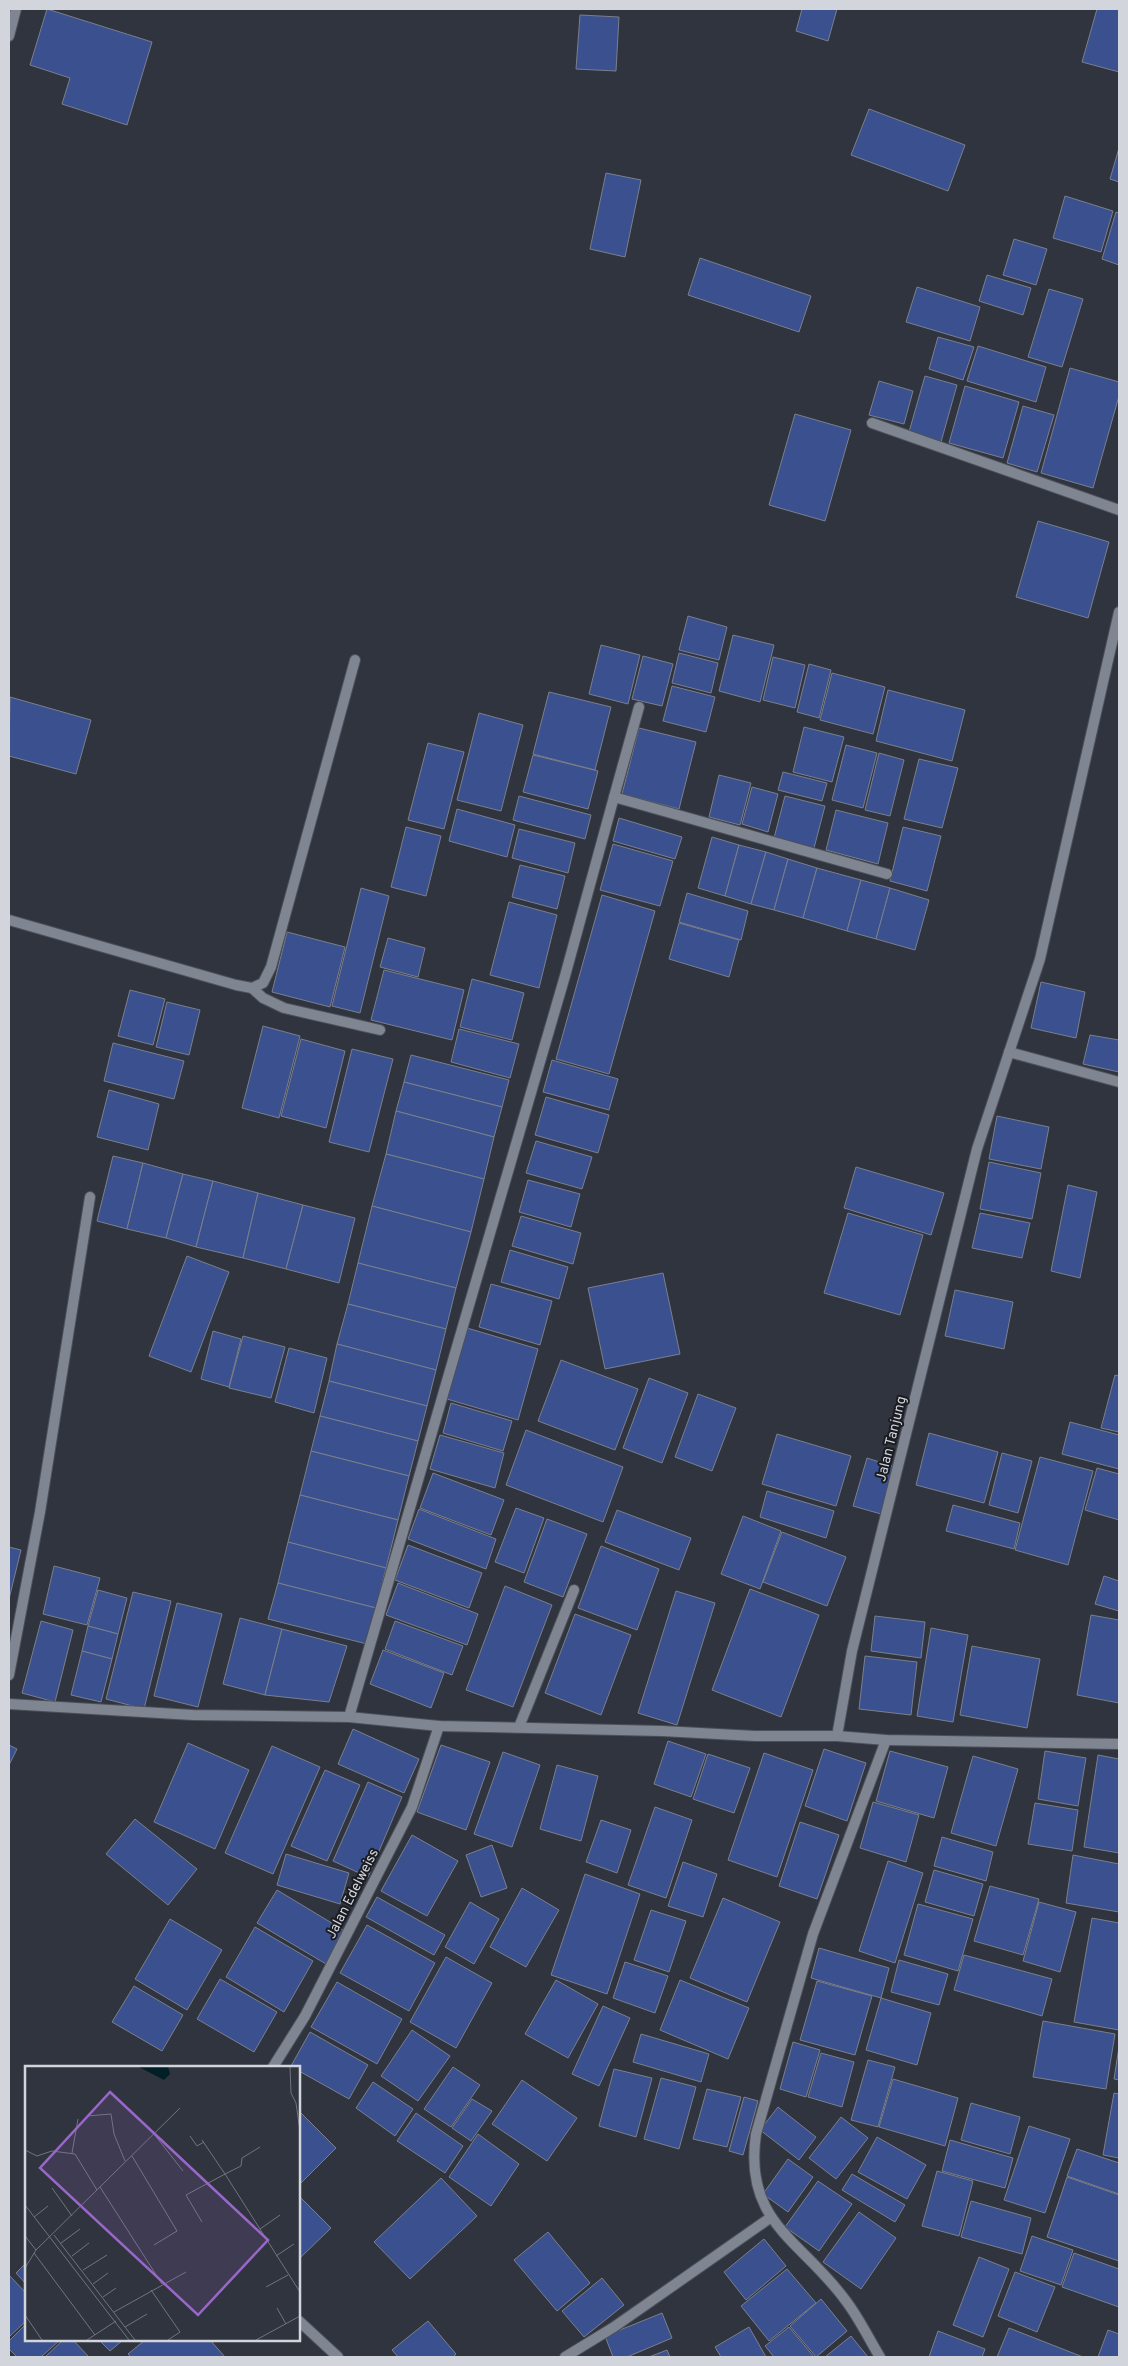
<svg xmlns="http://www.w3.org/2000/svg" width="1128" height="2366" font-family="Overpass,sans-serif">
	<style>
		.building { fill: #3b518f; stroke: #7a7f8b }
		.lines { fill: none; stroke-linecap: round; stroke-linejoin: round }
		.street-casing { stroke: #4c5058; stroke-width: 12 }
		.street { stroke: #808592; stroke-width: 10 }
		.labels { text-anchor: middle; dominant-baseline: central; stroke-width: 4; stroke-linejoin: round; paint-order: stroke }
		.street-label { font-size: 14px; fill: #d2d5dc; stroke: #1a1c21 }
		.inset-road { fill: none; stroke: #71747e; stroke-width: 1 }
		.view { fill: #9967c9; fill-opacity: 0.15; stroke: #9967c9; stroke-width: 2.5 }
		.inset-edge { fill: none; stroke: #d2d5dc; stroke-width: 2.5 }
	</style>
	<rect width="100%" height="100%" fill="#30343f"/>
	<g class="building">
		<polygon points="47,9 152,42 127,125 62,104 70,78 30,65"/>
		<polygon points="802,9 837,9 828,41 796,31"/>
		<polygon points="1097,9 1119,9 1119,72 1082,62"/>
		<polygon points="580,15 619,17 616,71 576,69"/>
		<polygon points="869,109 965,145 948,191 851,155"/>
		<polygon points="1119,148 1119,182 1110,179"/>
		<polygon points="606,173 641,180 625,257 590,249"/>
		<polygon points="1065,196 1113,211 1101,252 1053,238"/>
		<polygon points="1116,212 1119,213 1119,265 1102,259"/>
		<polygon points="1014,239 1047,249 1036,285 1003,275"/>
		<polygon points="700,258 811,296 799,332 688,295"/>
		<polygon points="987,275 1031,288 1023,315 979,301"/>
		<polygon points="917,287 980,307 970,341 906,322"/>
		<polygon points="1049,289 1083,299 1062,367 1028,357"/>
		<polygon points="938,337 974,347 963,380 929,369"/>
		<polygon points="978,346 1046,367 1036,402 967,381"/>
		<polygon points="1070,368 1119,382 1119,396 1093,488 1041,473"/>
		<polygon points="925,376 957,385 941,442 909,432"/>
		<polygon points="879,381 913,391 904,424 869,415"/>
		<polygon points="965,386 1019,402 1003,458 949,443"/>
		<polygon points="1023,406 1054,415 1037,472 1007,463"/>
		<polygon points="795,414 851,430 825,521 769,505"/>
		<polygon points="1038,521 1109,542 1088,618 1016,597"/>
		<polygon points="688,616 727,627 719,660 679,650"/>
		<polygon points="733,635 774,645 760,702 719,691"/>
		<polygon points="601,645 640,655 628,704 589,694"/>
		<polygon points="679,653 718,663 711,693 672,683"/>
		<polygon points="643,656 673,664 662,706 632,699"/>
		<polygon points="773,657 805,665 795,708 763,700"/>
		<polygon points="809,664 831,670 819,718 797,712"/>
		<polygon points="832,673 885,687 873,734 820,720"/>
		<polygon points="672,686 715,697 706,732 663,721"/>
		<polygon points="888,690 965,710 952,761 876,741"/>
		<polygon points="549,692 611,707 595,770 533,754"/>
		<polygon points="10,697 91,720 76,774 9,756"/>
		<polygon points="479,713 523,725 501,811 457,800"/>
		<polygon points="804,727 844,737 832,782 793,772"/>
		<polygon points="639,728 696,742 679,809 622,794"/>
		<polygon points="428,743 464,752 444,829 408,820"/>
		<polygon points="846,745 877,753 863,808 832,800"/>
		<polygon points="879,753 904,760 890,816 865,810"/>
		<polygon points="533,755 598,771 588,809 523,792"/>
		<polygon points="919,759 958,768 942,828 904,819"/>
		<polygon points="783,772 827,783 822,801 778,790"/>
		<polygon points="719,775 751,783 740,825 709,817"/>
		<polygon points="752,787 778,794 768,832 742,824"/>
		<polygon points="519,796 591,815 585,839 513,820"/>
		<polygon points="785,796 825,806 814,848 774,838"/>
		<polygon points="457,809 515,825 507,857 449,841"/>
		<polygon points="836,810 888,823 878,864 826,850"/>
		<polygon points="619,818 682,837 675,859 613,841"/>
		<polygon points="406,827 441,836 426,896 391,887"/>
		<polygon points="903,827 941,836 927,891 890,881"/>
		<polygon points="519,829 575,843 568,873 512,858"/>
		<polygon points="712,837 739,845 725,896 698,888"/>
		<polygon points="613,844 673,861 660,906 600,890"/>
		<polygon points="739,845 766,852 751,904 725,896"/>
		<polygon points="766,852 788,859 774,910 751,904"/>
		<polygon points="788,859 817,868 803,918 774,910"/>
		<polygon points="520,865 565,876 557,909 512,897"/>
		<polygon points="817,868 861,880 847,931 803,918"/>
		<polygon points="861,880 890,888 876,939 847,931"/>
		<polygon points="361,888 389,896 360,1013 332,1006"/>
		<polygon points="890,888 929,900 915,950 876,939"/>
		<polygon points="687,893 748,911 741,940 679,922"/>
		<polygon points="602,895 655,911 609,1074 556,1059"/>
		<polygon points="509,902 557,915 539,988 490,975"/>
		<polygon points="679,923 739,940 729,977 669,959"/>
		<polygon points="287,932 345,947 330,1007 272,992"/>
		<polygon points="388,938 425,948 418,977 380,967"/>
		<polygon points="384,970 464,990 452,1040 371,1020"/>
		<polygon points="472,979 524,993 512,1040 460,1027"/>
		<polygon points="1041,982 1085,992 1076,1038 1031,1028"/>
		<polygon points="130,990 165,999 153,1045 118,1036"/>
		<polygon points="167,1002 200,1010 189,1055 156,1047"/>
		<polygon points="263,1026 300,1036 279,1118 242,1108"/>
		<polygon points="459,1029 519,1044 510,1078 451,1062"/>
		<polygon points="1090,1035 1119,1040 1119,1072 1083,1064"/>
		<polygon points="301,1039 345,1051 326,1128 281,1116"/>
		<polygon points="113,1043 184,1061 174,1099 104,1081"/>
		<polygon points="352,1049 393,1059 369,1152 329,1142"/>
		<polygon points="411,1055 509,1080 502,1107 404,1082"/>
		<polygon points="552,1060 618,1079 609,1110 543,1092"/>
		<polygon points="404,1082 502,1107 494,1137 396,1111"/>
		<polygon points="109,1090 159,1104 148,1150 97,1137"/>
		<polygon points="546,1097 609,1115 598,1153 535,1135"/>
		<polygon points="396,1111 494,1137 484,1179 386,1154"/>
		<polygon points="997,1116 1049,1127 1041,1169 989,1159"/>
		<polygon points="536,1141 592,1157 582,1189 526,1173"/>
		<polygon points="386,1154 484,1179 471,1232 372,1206"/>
		<polygon points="113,1156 143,1163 127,1229 97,1221"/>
		<polygon points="989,1162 1041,1173 1032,1219 980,1209"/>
		<polygon points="143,1163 183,1174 166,1238 127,1229"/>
		<polygon points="856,1167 944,1193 931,1235 844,1208"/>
		<polygon points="183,1174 213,1181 196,1247 166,1238"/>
		<polygon points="528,1180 580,1194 571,1227 519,1212"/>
		<polygon points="213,1181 258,1193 243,1258 196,1247"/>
		<polygon points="1068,1185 1097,1192 1080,1278 1051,1271"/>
		<polygon points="258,1193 303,1205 286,1269 243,1258"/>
		<polygon points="303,1205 355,1218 339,1283 286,1269"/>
		<polygon points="372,1206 471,1232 456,1288 358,1263"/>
		<polygon points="848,1213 923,1235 900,1315 824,1293"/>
		<polygon points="980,1213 1030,1223 1022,1258 972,1248"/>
		<polygon points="521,1216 581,1233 573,1264 512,1246"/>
		<polygon points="510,1250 568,1267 559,1299 501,1282"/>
		<polygon points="187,1256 229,1272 191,1372 149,1356"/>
		<polygon points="358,1263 456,1288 446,1329 348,1304"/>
		<polygon points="663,1273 680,1354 605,1369 588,1288"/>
		<polygon points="491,1284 552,1301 540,1345 479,1327"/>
		<polygon points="955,1290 1013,1302 1004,1349 945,1336"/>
		<polygon points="348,1304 446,1329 436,1370 337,1344"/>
		<polygon points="467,1328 538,1349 518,1420 447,1399"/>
		<polygon points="213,1331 241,1339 229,1387 201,1379"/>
		<polygon points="243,1336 285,1347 271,1398 229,1388"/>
		<polygon points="337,1344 436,1370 427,1406 329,1381"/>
		<polygon points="289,1348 327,1358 314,1413 275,1402"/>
		<polygon points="561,1360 638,1389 615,1450 538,1421"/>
		<polygon points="1115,1375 1119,1376 1119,1432 1101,1428"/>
		<polygon points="649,1378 688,1393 662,1463 623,1448"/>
		<polygon points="329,1381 427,1406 418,1441 320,1416"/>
		<polygon points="698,1394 736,1408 712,1471 675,1457"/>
		<polygon points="451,1403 512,1421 503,1451 443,1433"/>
		<polygon points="320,1416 418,1441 409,1476 311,1451"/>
		<polygon points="1070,1422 1119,1435 1119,1469 1062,1454"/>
		<polygon points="526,1430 623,1467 603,1522 506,1485"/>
		<polygon points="929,1433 998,1452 984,1503 916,1485"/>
		<polygon points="777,1434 851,1456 836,1506 762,1484"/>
		<polygon points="440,1435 504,1453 495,1488 430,1469"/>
		<polygon points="311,1451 409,1476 398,1520 300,1495"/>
		<polygon points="1002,1453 1032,1461 1018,1513 989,1505"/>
		<polygon points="1040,1457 1093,1471 1068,1565 1015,1550"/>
		<polygon points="867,1458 895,1467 881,1514 853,1506"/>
		<polygon points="1097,1468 1119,1474 1119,1520 1085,1510"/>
		<polygon points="433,1473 504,1500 491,1535 420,1508"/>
		<polygon points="767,1491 834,1511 826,1538 760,1517"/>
		<polygon points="300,1495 398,1520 386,1568 288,1542"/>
		<polygon points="953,1505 1020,1523 1014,1549 946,1531"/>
		<polygon points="516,1508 544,1518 524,1573 495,1562"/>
		<polygon points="419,1509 496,1539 486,1569 408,1539"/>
		<polygon points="617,1510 691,1538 679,1570 605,1542"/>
		<polygon points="743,1516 781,1531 760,1589 721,1574"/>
		<polygon points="547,1519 587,1534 563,1597 524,1582"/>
		<polygon points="782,1532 846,1557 827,1606 763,1582"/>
		<polygon points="288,1542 386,1568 376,1608 278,1583"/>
		<polygon points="408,1545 482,1573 469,1608 395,1580"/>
		<polygon points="601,1546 659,1569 637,1630 578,1608"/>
		<polygon points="9,1547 21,1550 9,1599"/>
		<polygon points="54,1566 100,1578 87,1625 43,1614"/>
		<polygon points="1104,1576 1119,1581 1119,1611 1095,1604"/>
		<polygon points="278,1583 376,1608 367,1644 268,1619"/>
		<polygon points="398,1583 478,1614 467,1645 386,1615"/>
		<polygon points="505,1586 552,1605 513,1707 466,1690"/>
		<polygon points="750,1589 819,1615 781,1717 712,1690"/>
		<polygon points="98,1590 127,1598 118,1634 88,1626"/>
		<polygon points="676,1591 715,1603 677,1725 638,1713"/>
		<polygon points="133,1592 171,1601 144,1709 106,1699"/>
		<polygon points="177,1603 222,1614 198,1707 154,1696"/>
		<polygon points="575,1614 631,1635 601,1715 545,1693"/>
		<polygon points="1091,1615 1119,1620 1119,1703 1077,1695"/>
		<polygon points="875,1616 925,1622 921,1658 871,1651"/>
		<polygon points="240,1618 282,1629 265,1695 223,1684"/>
		<polygon points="41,1621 73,1630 55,1702 22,1693"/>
		<polygon points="395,1621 463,1646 452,1675 385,1649"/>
		<polygon points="88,1626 118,1634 112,1659 82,1651"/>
		<polygon points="931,1628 968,1635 953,1722 917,1716"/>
		<polygon points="282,1629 347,1646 329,1702 265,1695"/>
		<polygon points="972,1646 1040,1659 1027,1728 960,1715"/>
		<polygon points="383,1650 444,1673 431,1708 370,1684"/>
		<polygon points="82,1651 112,1659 101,1702 71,1695"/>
		<polygon points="865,1656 917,1662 911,1715 859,1709"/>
		<polygon points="353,1729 419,1759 404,1793 338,1764"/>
		<polygon points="668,1741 706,1754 691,1797 654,1784"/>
		<polygon points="188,1743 249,1770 215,1849 154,1822"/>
		<polygon points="9,1745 17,1749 9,1765"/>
		<polygon points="441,1745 490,1762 466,1830 417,1812"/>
		<polygon points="272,1746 320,1767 273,1874 225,1853"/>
		<polygon points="824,1749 866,1763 847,1821 805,1806"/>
		<polygon points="890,1751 948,1767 934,1818 876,1801"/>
		<polygon points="1045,1751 1086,1758 1078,1806 1038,1799"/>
		<polygon points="503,1752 540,1765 512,1847 474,1834"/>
		<polygon points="764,1753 813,1770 777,1877 728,1860"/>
		<polygon points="708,1754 750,1768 734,1813 693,1799"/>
		<polygon points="1098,1755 1119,1759 1119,1853 1084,1847"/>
		<polygon points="973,1756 1018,1769 996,1846 951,1833"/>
		<polygon points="557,1765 598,1776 581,1841 540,1829"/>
		<polygon points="325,1770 360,1785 327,1861 291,1846"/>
		<polygon points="368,1782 402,1797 368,1877 333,1861"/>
		<polygon points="873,1802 919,1815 906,1862 860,1848"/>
		<polygon points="1035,1803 1078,1810 1072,1851 1028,1844"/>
		<polygon points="655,1807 692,1820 666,1898 628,1885"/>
		<polygon points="135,1819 197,1869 168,1905 106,1854"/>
		<polygon points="601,1820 631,1830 617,1873 586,1862"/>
		<polygon points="800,1822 839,1835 817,1899 779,1886"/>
		<polygon points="412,1835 458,1861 427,1916 381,1891"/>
		<polygon points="942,1837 993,1852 986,1881 934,1866"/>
		<polygon points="492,1845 507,1888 481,1897 466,1855"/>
		<polygon points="286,1854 349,1873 340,1904 277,1885"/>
		<polygon points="1073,1855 1119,1864 1119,1912 1066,1903"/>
		<polygon points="888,1861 923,1873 895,1963 859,1951"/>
		<polygon points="683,1862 717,1874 703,1917 668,1906"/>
		<polygon points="934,1870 983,1884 974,1916 925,1902"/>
		<polygon points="585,1874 640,1894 607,1994 551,1975"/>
		<polygon points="990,1886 1039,1899 1023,1955 974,1941"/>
		<polygon points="522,1888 559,1910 526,1967 490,1947"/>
		<polygon points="277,1890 345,1931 326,1964 257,1923"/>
		<polygon points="377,1897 445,1935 434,1955 366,1917"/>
		<polygon points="723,1898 780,1922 747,2002 690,1978"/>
		<polygon points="470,1902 499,1919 474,1964 445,1947"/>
		<polygon points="1039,1902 1076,1912 1060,1972 1023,1961"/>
		<polygon points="918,1904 973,1919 958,1971 904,1955"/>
		<polygon points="651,1910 686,1921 669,1972 634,1960"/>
		<polygon points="1092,1918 1119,1923 1119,2030 1074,2022"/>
		<polygon points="170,1919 222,1950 187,2010 135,1979"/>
		<polygon points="367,1925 435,1963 409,2011 340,1973"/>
		<polygon points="255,1927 313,1961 284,2012 226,1977"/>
		<polygon points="819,1948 889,1968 881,1998 811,1978"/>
		<polygon points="964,1955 1052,1979 1042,2016 954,1990"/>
		<polygon points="446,1957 492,1983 456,2048 410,2022"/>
		<polygon points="899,1960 948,1974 939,2005 891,1992"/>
		<polygon points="625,1962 668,1976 655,2013 613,1998"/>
		<polygon points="220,1979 277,2012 254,2052 197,2019"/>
		<polygon points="556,1980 598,2004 568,2058 525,2034"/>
		<polygon points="680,1980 749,2008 728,2059 660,2030"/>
		<polygon points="817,1981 872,1996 855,2055 800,2040"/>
		<polygon points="337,1982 402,2019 377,2064 311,2027"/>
		<polygon points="134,1986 183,2015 162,2051 112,2022"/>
		<polygon points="881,1998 931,2013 917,2065 866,2050"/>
		<polygon points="603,2006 630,2018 599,2086 572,2074"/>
		<polygon points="1043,2021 1115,2034 1106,2089 1033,2077"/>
		<polygon points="412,2030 450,2056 418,2101 381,2076"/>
		<polygon points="310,2032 368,2065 349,2099 299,2071 299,2067 291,2066"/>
		<polygon points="641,2034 709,2054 701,2082 633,2062"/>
		<polygon points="793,2042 820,2050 806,2097 780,2089"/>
		<polygon points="1119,2047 1119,2080 1114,2079"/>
		<polygon points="821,2053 854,2062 842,2107 808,2097"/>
		<polygon points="868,2060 895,2067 878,2127 851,2120"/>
		<polygon points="453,2067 480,2085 451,2127 424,2109"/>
		<polygon points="614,2069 652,2078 636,2137 599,2126"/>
		<polygon points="661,2078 696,2087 679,2149 644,2139"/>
		<polygon points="893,2079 958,2098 945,2146 879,2127"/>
		<polygon points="522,2080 577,2118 547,2161 492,2124"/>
		<polygon points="373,2082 413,2109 395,2136 356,2108"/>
		<polygon points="707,2089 741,2097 727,2147 693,2139"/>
		<polygon points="1114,2093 1119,2094 1119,2158 1103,2155"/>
		<polygon points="744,2097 758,2101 743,2155 729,2151"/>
		<polygon points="472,2099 492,2111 471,2141 452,2128"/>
		<polygon points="971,2103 1020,2117 1010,2154 961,2140"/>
		<polygon points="778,2107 816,2137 799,2160 760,2130"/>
		<polygon points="299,2111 336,2148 299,2185"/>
		<polygon points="416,2113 463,2146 445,2173 397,2141"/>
		<polygon points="841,2117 868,2138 836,2179 809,2158"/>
		<polygon points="1029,2126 1070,2139 1045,2213 1004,2200"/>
		<polygon points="478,2134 519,2164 491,2206 449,2177"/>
		<polygon points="877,2137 926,2165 907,2199 858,2172"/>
		<polygon points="950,2140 1013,2158 1005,2188 942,2171"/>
		<polygon points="1077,2149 1119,2163 1119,2194 1067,2176"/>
		<polygon points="788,2159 813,2177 788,2212 763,2194"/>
		<polygon points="937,2171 973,2181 959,2236 922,2226"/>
		<polygon points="852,2174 905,2205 895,2222 842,2190"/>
		<polygon points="1067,2177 1119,2195 1119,2261 1047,2237"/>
		<polygon points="441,2178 477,2216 410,2279 374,2242"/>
		<polygon points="818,2181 852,2204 819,2251 785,2227"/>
		<polygon points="299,2196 331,2228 299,2259"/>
		<polygon points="971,2201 1031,2218 1022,2254 961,2237"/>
		<polygon points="859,2212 896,2238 861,2289 823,2262"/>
		<polygon points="548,2232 590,2283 557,2311 514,2260"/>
		<polygon points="1032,2236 1073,2250 1061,2285 1020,2271"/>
		<polygon points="764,2239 786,2266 746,2300 724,2272"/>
		<polygon points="1074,2253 1119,2269 1119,2307 1062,2287"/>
		<polygon points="979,2257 1009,2269 983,2337 953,2325"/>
		<polygon points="26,2263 26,2284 16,2273"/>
		<polygon points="787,2269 816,2303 769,2341 741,2306"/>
		<polygon points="1015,2272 1055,2287 1037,2332 998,2316"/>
		<polygon points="9,2275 26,2293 26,2321 9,2337"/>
		<polygon points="602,2278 624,2305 584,2337 562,2311"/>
		<polygon points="821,2299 847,2331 816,2357 790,2326"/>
		<polygon points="662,2313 672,2338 627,2357 613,2357 605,2336"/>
		<polygon points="428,2321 456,2354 453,2357 398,2357 392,2350"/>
		<polygon points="26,2324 26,2340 60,2340 41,2357 17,2357 9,2349 9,2341"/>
		<polygon points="749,2327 766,2357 721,2357 715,2347"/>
		<polygon points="789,2327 814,2357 774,2357 765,2346"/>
		<polygon points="1009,2328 1083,2357 997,2357"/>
		<polygon points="1108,2330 1119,2334 1119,2357 1098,2357"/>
		<polygon points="938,2331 985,2349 982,2357 929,2357"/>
		<polygon points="851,2336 868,2357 825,2357"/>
		<polygon points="63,2340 73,2340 89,2357 45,2357"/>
		<polygon points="99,2340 123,2340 110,2351"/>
		<polygon points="145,2340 210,2340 225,2357 131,2357 128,2354"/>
		<polygon points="667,2350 670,2357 649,2357"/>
	</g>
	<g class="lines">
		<defs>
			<g id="street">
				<polyline points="9,36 16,9"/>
				<polyline points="872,423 1119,510"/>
				<polyline points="614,797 639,707"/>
				<polyline points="9,920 236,985 252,988 263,983 271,967 355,660"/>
				<polyline points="252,988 263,998 284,1008 380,1030"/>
				<polyline points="1009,1052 1119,1082"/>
				<polyline points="9,1675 40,1512 90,1197"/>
				<polyline points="9,1704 193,1715 349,1717 439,1726 662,1731 755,1736 837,1736 886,1740 1119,1744"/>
				<polyline points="349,1717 565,976 614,797 887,874"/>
				<polyline points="519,1727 574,1590"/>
				<polyline points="837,1736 852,1651 977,1149 1040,959 1119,612"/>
				<polyline points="273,2067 305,2016 412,1807 439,1726"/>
				<polyline points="299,2321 338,2357"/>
				<polyline points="565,2357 614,2327 770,2218"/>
				<path d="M880,2357C869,2339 859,2318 846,2301C802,2240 743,2223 756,2134L813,1934L886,1740"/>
			</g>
		</defs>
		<use href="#street" class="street-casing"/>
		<use href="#street" class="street"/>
	</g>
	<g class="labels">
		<g class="street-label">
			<text transform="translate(892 1439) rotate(-76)">Jalan Tanjung</text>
			<text transform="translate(353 1894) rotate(-63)">Jalan Edelweiss</text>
		</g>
	</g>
	<g transform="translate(25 2066)">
		<rect width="275" height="275" fill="#30343f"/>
		<path d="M114,1H143L145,8L139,14Z" fill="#001f27"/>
		<path class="inset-road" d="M265,1L266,27L271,37L275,65M62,50L86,48L89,68L100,95M129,68L158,105M165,70L172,80L179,76M177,74L200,108L216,100L217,92L235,81M0,84L12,90L27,85L50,88L72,124M47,87L53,53M107,90L152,165L129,179M75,121L137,218M27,122L47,150M0,139L104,274M9,151L23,140M177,156L161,129L200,108L275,226M235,163L255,149M29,169L110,274M0,170L11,184M36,177L55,163M9,187L70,269M47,190L64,177M251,190L269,178M0,202L11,184L155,42M58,204L82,189M68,218L83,207M241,221L263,209M126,224L155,266L143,274M78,231L91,222M252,242L261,258M89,246L161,206M0,249L17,274M100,261L122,248M62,274L91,255M231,274L275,250"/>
		<path class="view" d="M85,26L243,174L173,249L15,102Z"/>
		<rect width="275" height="275" class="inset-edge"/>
	</g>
	<rect width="1128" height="2366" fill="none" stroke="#d2d5dc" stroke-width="20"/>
</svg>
